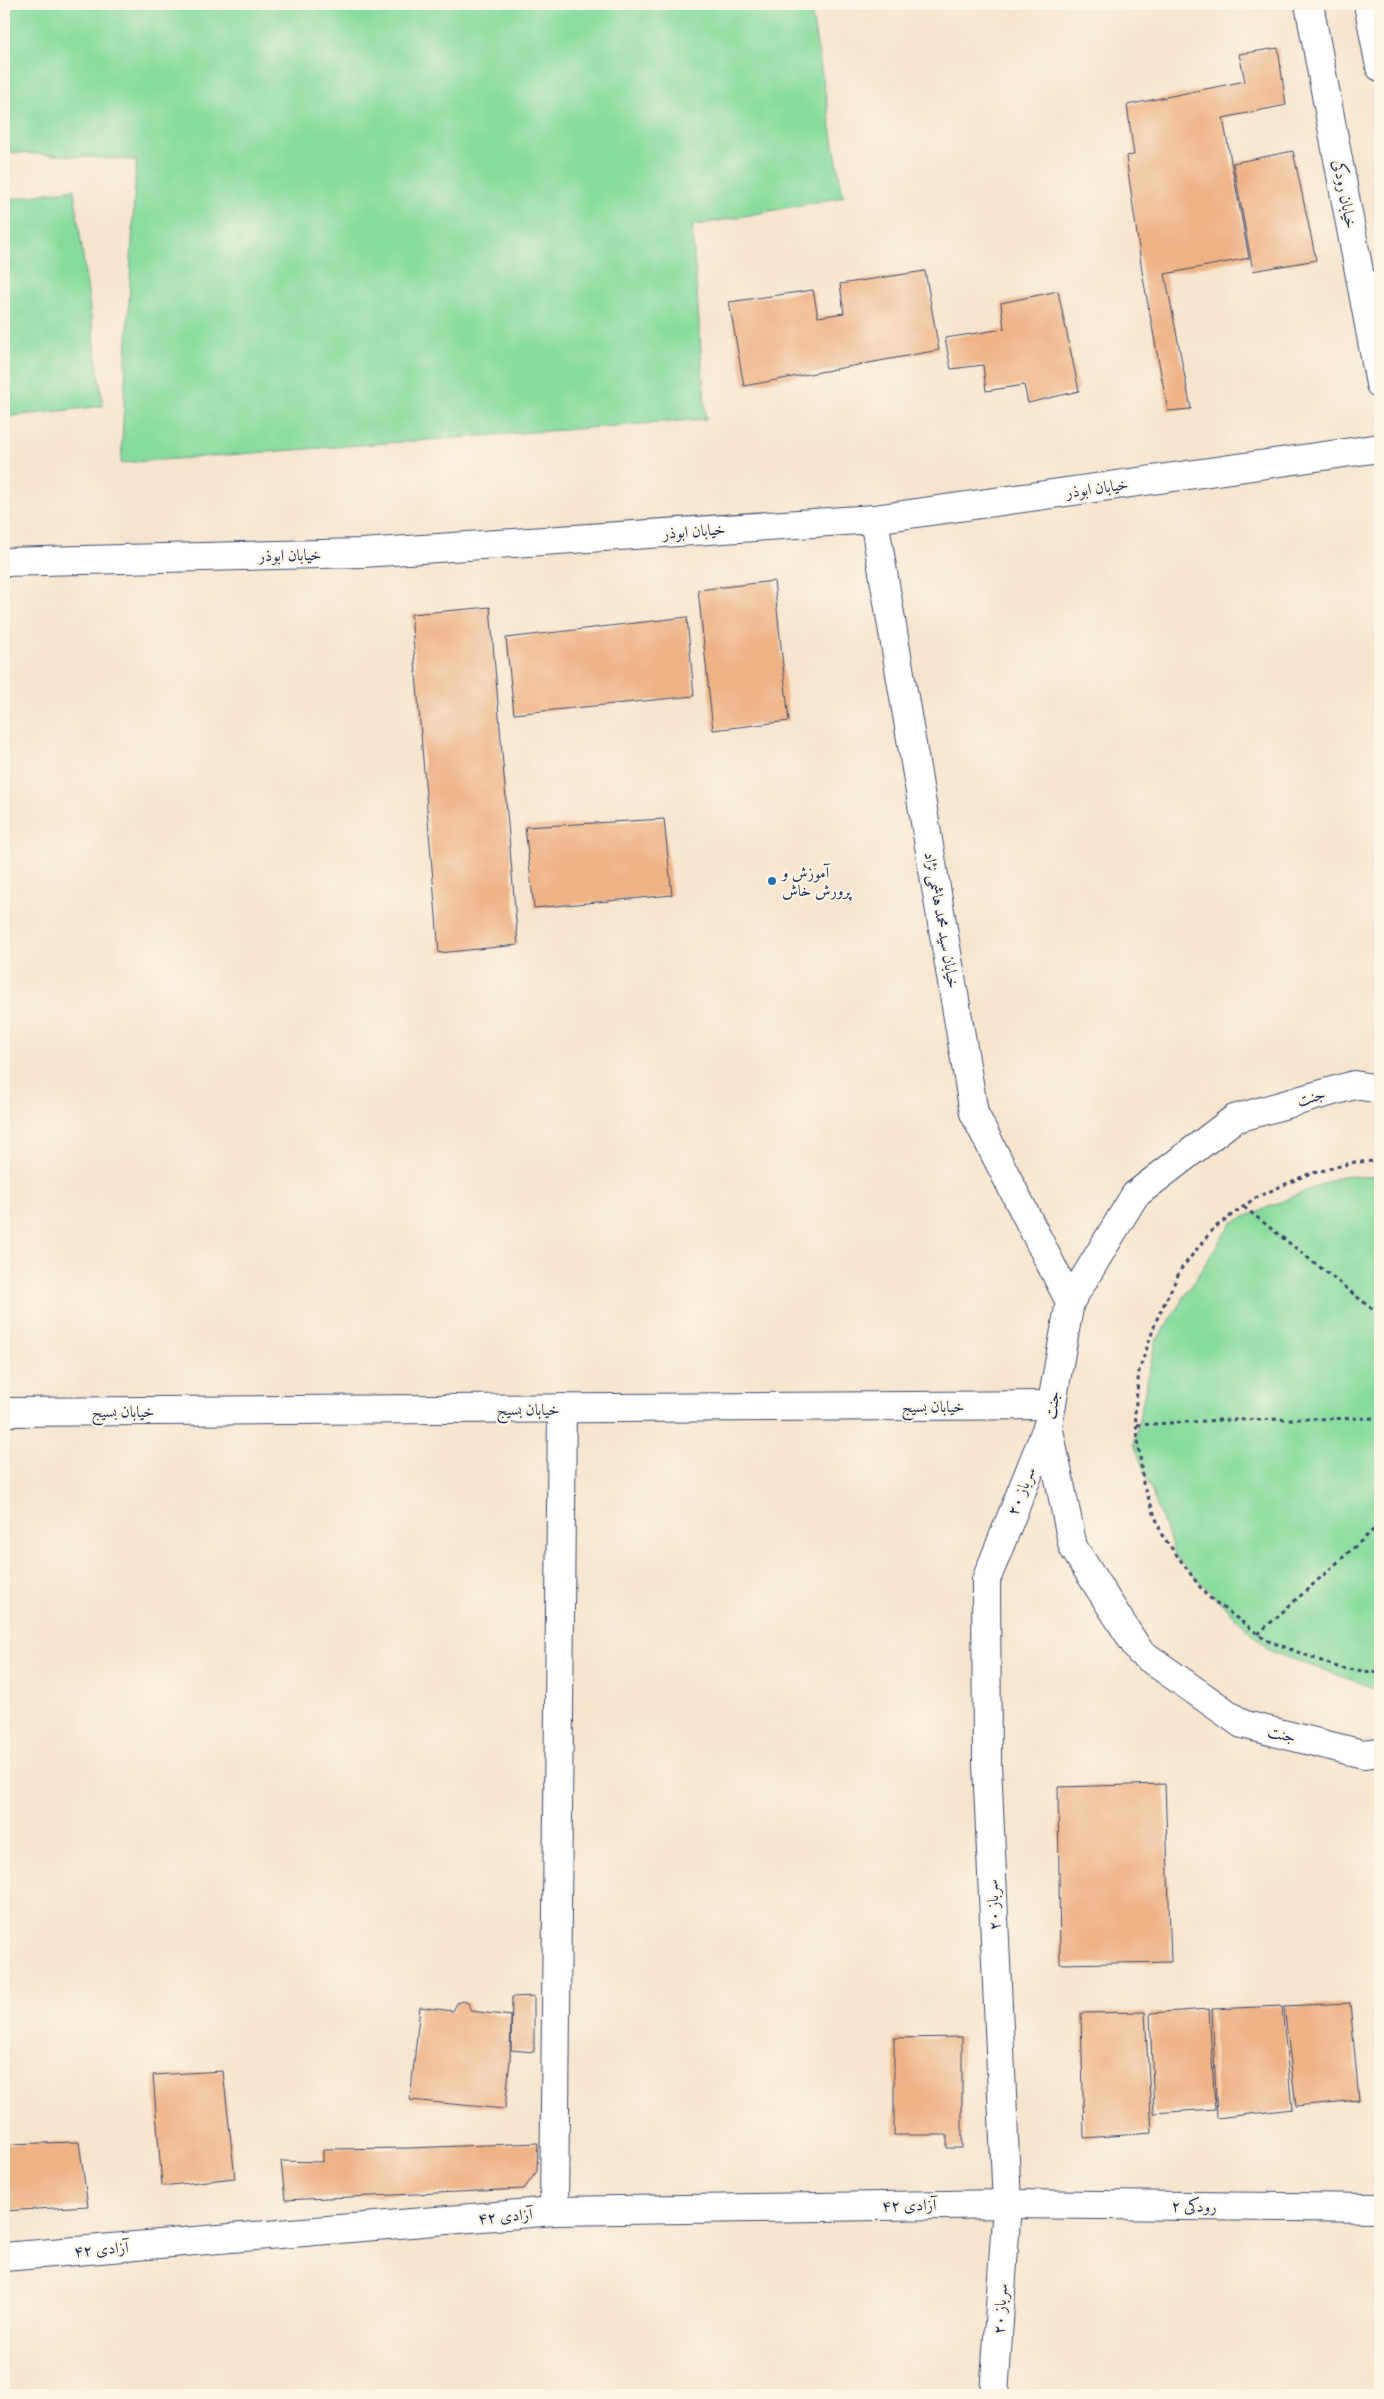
<svg xmlns="http://www.w3.org/2000/svg" width="1384" height="2399" font-family="'IM FELL French Canon',Amiri,serif">
	<style>
		.green { fill: #86da9c; stroke: #50847d }
		.building { fill: #edb387 }
		.lines { fill: none; stroke-linecap: round; stroke-linejoin: round }
		.minor-casing { stroke: #3c4a6e; stroke-width: 30 }
		.tertiary-casing { stroke: #3c4a6e; stroke-width: 30 }
		.secondary-casing { stroke: #3c4a6e; stroke-width: 30 }
		.path { stroke: #3c4a6e; stroke-width: 3; stroke-dasharray: 4 4; stroke-linecap: butt }
		.minor { stroke: #fff; stroke-width: 28 }
		.tertiary { stroke: #fff; stroke-width: 28 }
		.secondary { stroke: #fff; stroke-width: 28 }
		.poi-dot { fill: #1f6fb2; stroke: #fcf5e5; stroke-width: 2 }
		.labels { text-anchor: middle; dominant-baseline: central; stroke-width: 4.5; stroke-linejoin: round; paint-order: stroke }
		.street-label { font-size: 16px; fill: #1b2f5e; stroke: #fcf5e5 }
		.poi-label { font-size: 16px; fill: #1b2f5e; stroke: #fcf5e5; text-anchor: start }
	</style>
	<rect width="100%" height="100%" fill="#fcf5e5"/>
	<filter id="ink" filterUnits="userSpaceOnUse"><feTurbulence type="fractalNoise" baseFrequency=".02" numOctaves="2"/><feDisplacementMap in="SourceGraphic" scale="10" xChannelSelector="R" yChannelSelector="G"/><feConvolveMatrix kernelMatrix="1 2 1 2 8 2 1 2 1" color-interpolation-filters="sRGB"/></filter>
	<filter id="wash" filterUnits="userSpaceOnUse"><feTurbulence type="fractalNoise" baseFrequency=".0096" numOctaves="4" result="noise"/><feDisplacementMap in="SourceGraphic" scale="20" xChannelSelector="R" yChannelSelector="G"/><feGaussianBlur stdDeviation="1.12" result="paint"/><feColorMatrix in="noise" values="0 0 0 0 0 0 0 0 0 0 0 0 0 0 0 0 0 1.4 0 .05"/><feComposite in="paint" operator="in"/></filter>
	<g filter="url(#wash)">
		<rect width="100%" height="100%" fill="#f7e4cc"/>
		<g class="green">
			<polygon points="4,4 810,4 843,197 692,226 706,419 121,463 136,160 4,152"/>
			<polygon points="74,189 103,406 4,417 4,200"/>
			<polygon points="1341,1176 1380,1177 1380,1689 1377,1689 1270,1651 1177,1559 1134,1444 1155,1343 1231,1223"/>
		</g>
		<g id="blocks">
			<g class="building">
				<polygon points="1278,48 1286,105 1223,118 1249,258 1165,274 1191,409 1168,411 1143,278 1126,156 1134,155 1127,105 1245,81 1239,54"/>
				<polygon points="1293,151 1316,260 1253,271 1233,163"/>
				<polygon points="925,271 939,350 744,386 729,302 813,290 818,317 844,313 840,284"/>
				<polygon points="1058,291 1079,391 1028,403 1024,385 986,391 983,365 951,369 945,338 1004,329 1001,303"/>
				<polygon points="774,581 789,721 713,730 698,590"/>
				<polygon points="490,607 518,945 439,953 411,614"/>
				<polygon points="687,617 694,696 514,714 506,638"/>
				<polygon points="664,819 672,895 534,908 525,827"/>
				<polygon points="1165,1784 1171,1962 1060,1964 1058,1787"/>
				<polygon points="534,1996 534,2052 511,2050 512,1997"/>
				<polygon points="463,2001 468,2003 471,2011 511,2016 510,2060 505,2109 410,2100 420,2007 453,2011 457,2003"/>
				<polygon points="1350,2003 1359,2100 1296,2106 1284,2006"/>
				<polygon points="1282,2006 1292,2109 1217,2118 1212,2009"/>
				<polygon points="1209,2009 1215,2109 1154,2113 1150,2013"/>
				<polygon points="1145,2012 1152,2133 1084,2138 1081,2013"/>
				<polygon points="962,2037 962,2148 947,2148 947,2135 894,2135 894,2038"/>
				<polygon points="223,2071 235,2178 162,2186 153,2075"/>
				<polygon points="79,2142 88,2206 4,2211 4,2144"/>
				<polygon points="538,2143 537,2171 524,2189 285,2200 281,2161 323,2162 323,2149 409,2148"/>
			</g>
		</g>
	</g>
	<g filter="url(#ink)">
		<use href="#blocks" fill-opacity="0" stroke="#3c4a6e" stroke-width="1"/>
		<g class="lines">
			<defs>
				<g id="minor">
					<polyline points="874,519 974,1113 1070,1302"/>
					<polyline points="554,2211 562,1408"/>
					<polyline points="4,2257 554,2211 1007,2204 1380,2208"/>
					<polyline points="994,2395 1007,2204 987,1764 986,1580 1048,1425"/>
				</g>
				<g id="tertiary">
					<polyline points="1309,4 1380,384"/>
					<polyline points="1368,4 1380,67"/>
					<polyline points="4,562 362,553 874,519 1380,448"/>
					<polyline points="4,1412 1052,1405"/>
				</g>
				<polyline id="secondary" points="1380,1089 1354,1085 1234,1119 1135,1195 1070,1302 1048,1425 1073,1547 1140,1652 1242,1724 1363,1754 1380,1752"/>
			</defs>
			<use href="#minor" class="minor-casing"/>
			<use href="#tertiary" class="tertiary-casing"/>
			<use href="#secondary" class="secondary-casing"/>
			<g class="path">
				<polyline points="1380,1161 1355,1162 1306,1175 1255,1198 1214,1228 1181,1269 1156,1321 1139,1371 1135,1413 1143,1483 1162,1535 1206,1595 1266,1640 1340,1668 1380,1673"/>
				<polyline points="1244,1207 1380,1315"/>
				<polyline points="1137,1425 1220,1420 1380,1418"/>
				<polyline points="1258,1634 1380,1524"/>
			</g>
			<use href="#minor" class="minor"/>
			<use href="#tertiary" class="tertiary"/>
			<use href="#secondary" class="secondary"/>
		</g>
	</g>
	<circle class="poi-dot" cx="772" cy="881" r="5"/>
	<g class="labels">
		<g class="street-label">
			<text transform="translate(1345 194) rotate(79)">خیابان رودکی</text>
			<text transform="translate(1097 488) rotate(-8)">خیابان ابوذر</text>
			<text transform="translate(694 531) rotate(-4)">خیابان ابوذر</text>
			<text transform="translate(290 555) rotate(-1)">خیابان ابوذر</text>
			<text transform="translate(942 920) rotate(80)">خیابان سید محمد هاشمی نژاد</text>
			<text transform="translate(1311 1097) rotate(-16)">جنت</text>
			<text transform="translate(1052 1405) rotate(-80)">جنت</text>
			<text x="933" y="1406">خیابان بسیج</text>
			<text x="528" y="1409">خیابان بسیج</text>
			<text x="123" y="1411">خیابان بسیج</text>
			<text transform="translate(1021 1491) rotate(-68)">سرباز ۲۰</text>
			<text transform="translate(1282 1734) rotate(14)">جنت</text>
			<text transform="translate(993 1905) rotate(-93)">سرباز ۲۰</text>
			<text transform="translate(909 2205) rotate(-1)">آزادی ۴۲</text>
			<text transform="translate(1194 2206) rotate(1)">رودکی ۲</text>
			<text transform="translate(505 2216) rotate(-5)">آزادی ۴۲</text>
			<text transform="translate(101 2249) rotate(-5)">آزادی ۴۲</text>
			<text transform="translate(1000 2309) rotate(-86)">سرباز ۲۰</text>
		</g>
		<g class="poi-label">
			<text x="782" y="872">آموزش و<tspan x="782" dy="18">پرورش خاش</tspan></text>
		</g>
	</g>
	<rect width="1384" height="2399" fill="none" stroke="#fcf5e5" stroke-width="20"/>
</svg>
